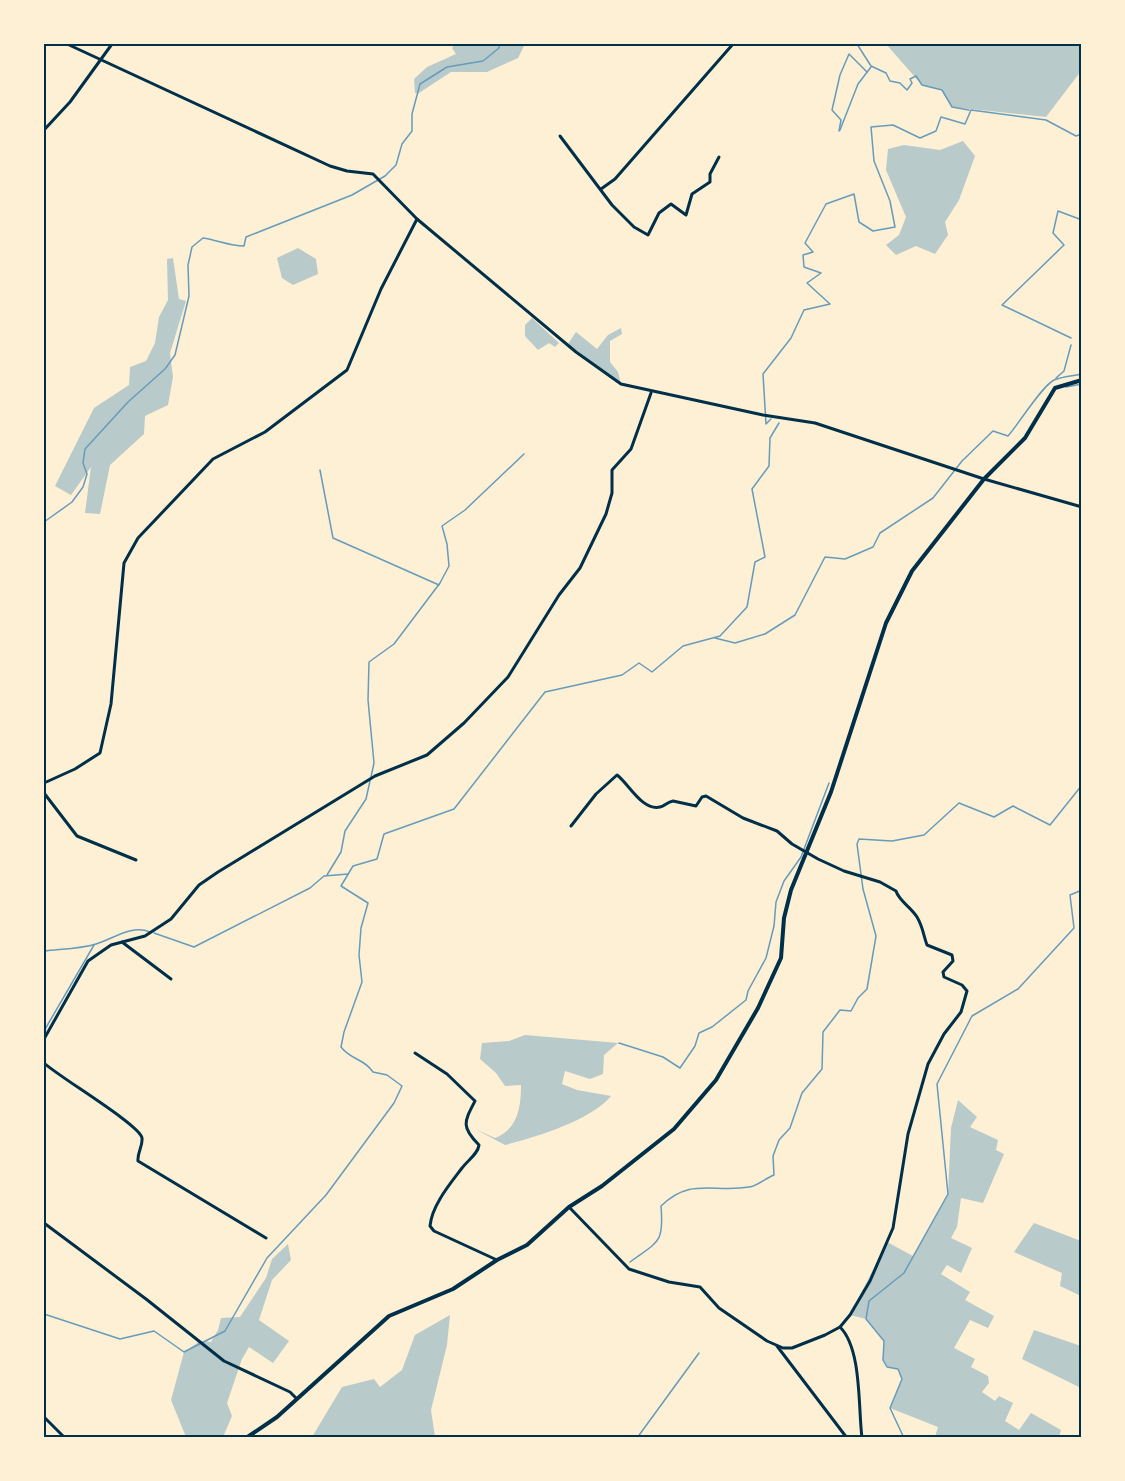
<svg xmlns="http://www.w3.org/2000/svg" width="1125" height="1481" font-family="'Fira Sans Condensed',sans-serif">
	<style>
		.green { fill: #b9caca }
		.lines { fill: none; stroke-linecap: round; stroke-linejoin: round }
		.stream { stroke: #669bbc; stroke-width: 1.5 }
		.minor { stroke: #003049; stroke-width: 3 }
		.tertiary { stroke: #003049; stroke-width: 4 }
		.neatline { fill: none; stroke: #003049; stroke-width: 2 }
	</style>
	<rect width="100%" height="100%" fill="#fdf0d5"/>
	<g class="green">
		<polygon points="455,44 525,44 518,58 487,72 451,72 419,93 415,93 414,79 427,67 456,54 452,48"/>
		<polygon points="886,44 1081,44 1081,71 1046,117 952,107 942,90 922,85"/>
		<polygon points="963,141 975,156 959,200 945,222 948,235 935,254 916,246 896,255 886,245 899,235 906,217 886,170 888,149 904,145 940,150"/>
		<polygon points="298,248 316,259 318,274 293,285 282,278 277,258"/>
		<polygon points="173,258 179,299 186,301 170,353 173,377 168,405 145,416 144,434 110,465 100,514 85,513 91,467 71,495 55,486 94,408 129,385 130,367 146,361 155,343 159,317 168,300 167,259"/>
		<polygon points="532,318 559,343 555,347 549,343 538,350 525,336 525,325"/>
		<polygon points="621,328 622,334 610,341 610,362 618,372 621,384 568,344 576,332 597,349 608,335"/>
		<path d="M525,1035L618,1043L604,1055L603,1074L590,1079L565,1071L562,1084L577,1090L611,1096C590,1121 536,1137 505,1145L475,1129L495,1138C518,1129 521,1107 521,1085L505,1086L496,1073L480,1059L482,1043L509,1041Z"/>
		<polygon points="958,1100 977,1117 970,1127 998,1140 996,1150 1004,1154 983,1203 961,1198 957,1227 951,1238 972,1248 961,1273 947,1265 941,1274 970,1292 965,1300 994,1316 988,1328 970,1320 954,1348 975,1359 971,1367 988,1376 989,1383 982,1392 995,1401 999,1396 1013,1403 1005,1421 1019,1430 1031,1413 1061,1430 1059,1437 935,1437 938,1427 890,1408 902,1379 898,1369 887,1367 883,1360 884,1341 866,1319 850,1315 887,1242 913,1256 948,1194 951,1128"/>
		<polygon points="1034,1223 1081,1241 1081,1296 1060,1286 1062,1273 1014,1252"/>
		<polygon points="288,1244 291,1260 272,1280 259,1320 289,1341 273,1363 249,1347 242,1359 227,1403 232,1416 223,1437 186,1437 171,1400 184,1352 200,1341 211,1342 218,1330 221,1318 240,1317 266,1278 272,1259"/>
		<polygon points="450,1315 447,1345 431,1410 435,1437 312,1437 342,1387 374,1379 380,1387 402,1370 415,1335"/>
		<polygon points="1034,1330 1081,1346 1081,1388 1022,1359"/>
	</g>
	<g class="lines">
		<g class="stream">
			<polyline points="857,44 871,66 886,73 890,81 900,83 907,90 912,83 910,79 916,76 922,85 942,90 952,107 969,110"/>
			<polyline points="840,130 858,84 871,67"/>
			<polyline points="839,131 841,120 832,110 840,75 849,54 867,72"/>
			<polyline points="1071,338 1002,305 1064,245 1053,233 1058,211 1082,220"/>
			<polyline points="1056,378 1064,371 1071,345"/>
			<polyline points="1066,387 1082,384"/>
			<polyline points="771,419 766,424 763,374 791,338 804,310 830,304 807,283 821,273 804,267 803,255 813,252 805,243 826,204 854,194 859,222 873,231 895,227 890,201 874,161 871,127 893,125 920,138 936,131 941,117 965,124 971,110 1046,120 1076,136 1082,134"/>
			<polyline points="320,470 333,538 439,585"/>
			<path d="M44,522L72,502L83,487L87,474L83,463L85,449L128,402L165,369L175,355L189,296L188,265L192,247L203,238C217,240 230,246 244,246L246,237L352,195L385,176L396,165L402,144L412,131V114L420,84L447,67L483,61L499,48V44"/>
			<path d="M715,638L735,643L765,634L795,615L825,557L845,559L873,547L880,533L933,498L962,461L993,431L1008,436C1020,422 1042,386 1054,380C1061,377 1073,376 1082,374"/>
			<polyline points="371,777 374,763 368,700 369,662 394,644 440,583 449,566 447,544 442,526 465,510 524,454"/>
			<polyline points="327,875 341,852 345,831 366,799 370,781"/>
			<polyline points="154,933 194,947 310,888 324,876 348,874"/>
			<path d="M44,951C60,949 80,949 96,944C113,939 132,924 150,932"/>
			<polyline points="44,1031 94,945"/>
			<polyline points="619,1043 663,1057 680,1068 695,1046 699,1033 712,1027 746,1000 748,991 766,958 774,926 776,902 784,881 801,857 829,783"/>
			<path d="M630,1262C659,1241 664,1243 661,1206C691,1177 713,1193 749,1187C757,1186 766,1178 774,1175L773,1156L779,1140L790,1128L802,1093L822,1069L823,1032L840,1010L851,1011L858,998L867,989L876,936L863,889L857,844L859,839L892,841L924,835L959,803L994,817L1013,806L1050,825L1082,785"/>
			<path d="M44,1314L120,1339L154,1331L184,1352L225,1331L267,1258L326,1195L394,1103L402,1086L387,1075L373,1072C365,1059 351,1060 341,1047L344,1032L362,982L359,955L361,928L368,903L341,886L353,866L377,859L384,834L454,809L545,692L622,675L639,663L652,672L683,646L720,636L747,607L755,562L765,557L752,489L769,466L770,438L779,423"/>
			<polyline points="637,1438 699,1353"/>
			<polyline points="879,1438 882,1438"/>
			<polyline points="904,1438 890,1408 902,1379 898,1369 887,1367 883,1360 884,1341 866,1319 869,1301 904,1273 948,1194 937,1084 972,1016 1018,989 1074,928 1070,895 1082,890"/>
		</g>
		<g class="minor">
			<polyline points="67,44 330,166 347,171 373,174 417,219 576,352 621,384 763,415 815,423 984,479 1082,507"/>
			<polyline points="44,130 70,102 112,44"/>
			<polyline points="560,136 612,205 634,227 648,235 659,213 671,204 686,215 692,194 710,182 710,174 719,157"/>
			<polyline points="601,189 615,179 733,44"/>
			<polyline points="44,783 75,769 100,753 111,704 124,563 138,538 213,459 265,432 347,370 381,289 417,219"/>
			<polyline points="44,793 77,836 136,860"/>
			<polyline points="122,942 171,979"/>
			<polyline points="44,1039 88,961 111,945 145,936 171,919 199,885 218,872 375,776 427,755 464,723 508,677 559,595 580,568 606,514 612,493 612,470 631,449 651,393"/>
			<path d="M415,1053L447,1074L475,1101C464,1122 461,1127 479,1145C478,1154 468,1160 462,1168C450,1184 432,1205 430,1226L434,1231L497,1260"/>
			<path d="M44,1063C59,1077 140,1125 142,1138C143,1146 137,1153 138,1161L266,1238"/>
			<path d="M569,1207L629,1269L669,1282L700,1287L719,1308L767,1341L783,1348H792L825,1335L840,1327L850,1315L870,1281L893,1228L908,1134L928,1064L944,1034L961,1012L967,991L962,985L944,977L943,972L953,961L952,955L927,945C923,934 923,927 917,917C911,907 899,901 896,891L880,882L844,871L818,859L792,844L777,831L743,818L706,796L702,797L696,806L673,801C667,802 665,806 660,807C642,811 629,784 617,775L596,794L571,826"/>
			<polyline points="44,1223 146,1299 224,1361 290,1392 296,1398"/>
			<path d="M840,1327C862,1349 858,1407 862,1438"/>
			<polyline points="777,1346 847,1438"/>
			<polyline points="45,1418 65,1438"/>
		</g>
		<polyline class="tertiary" points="246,1438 277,1417 389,1316 453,1289 497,1260 527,1245 569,1207 602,1186 674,1129 716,1080 758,1008 781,958 784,918 791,890 831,792 886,623 912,571 984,479 1025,438 1055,388 1082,380"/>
	</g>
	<rect width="1125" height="1481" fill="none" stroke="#fdf0d5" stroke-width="90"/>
	<rect x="45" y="45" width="1035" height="1391" class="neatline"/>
</svg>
